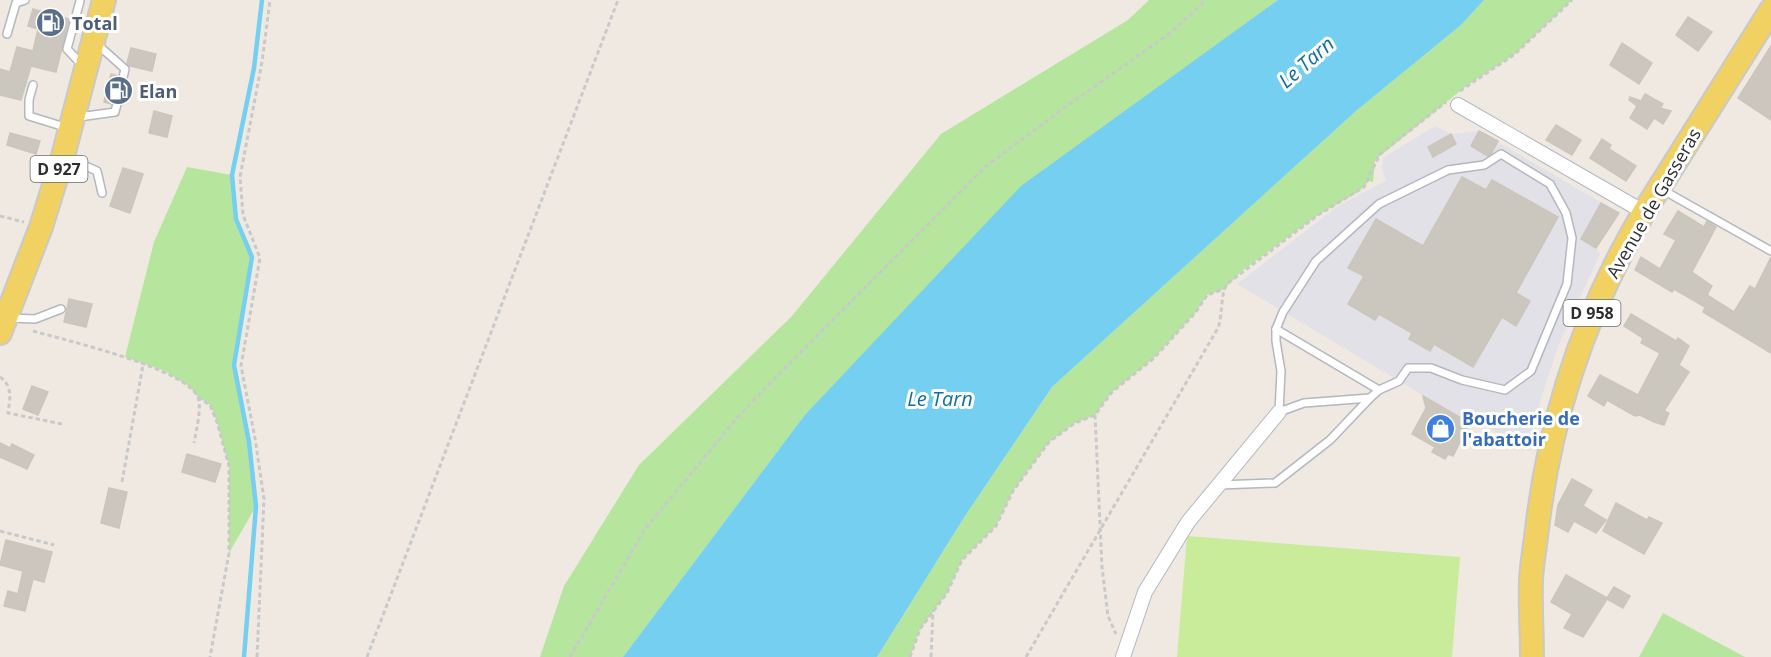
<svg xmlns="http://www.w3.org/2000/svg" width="1771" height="657" font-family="'Open Sans',sans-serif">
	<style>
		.industrial { fill: #e3e1e8 }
		.green { fill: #b6e59e }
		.pitch { fill: #c9ec9a }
		.water { fill: #75cff0 }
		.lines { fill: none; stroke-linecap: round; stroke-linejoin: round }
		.stream { stroke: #75cff0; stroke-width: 4.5 }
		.building { fill: #cbc7bf; stroke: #cbc5ba; stroke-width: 1.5 }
		.service-casing { stroke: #b4b7c1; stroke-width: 10 }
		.minor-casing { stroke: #b4b7c1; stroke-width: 16 }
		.primary-casing { stroke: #c9c9c9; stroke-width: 26 }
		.path { stroke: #c9c9c9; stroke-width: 3; stroke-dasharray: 4.5 3; stroke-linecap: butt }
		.service { stroke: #fff; stroke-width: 7 }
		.minor { stroke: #fff; stroke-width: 14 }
		.primary { stroke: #f2d163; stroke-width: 22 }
		.labels { text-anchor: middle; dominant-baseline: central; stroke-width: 6; stroke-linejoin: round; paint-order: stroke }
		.shield { fill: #fff; stroke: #6d6d6d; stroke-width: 1.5 }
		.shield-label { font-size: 16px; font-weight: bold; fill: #2e2e2e }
		.service-label { font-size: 18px; font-weight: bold; fill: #4e5e75; stroke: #fff; text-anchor: start }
		.street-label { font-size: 18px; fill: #2e2e2e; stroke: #fff }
		.shop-label { font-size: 18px; font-weight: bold; fill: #366cbe; stroke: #fff; text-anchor: start }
		.water-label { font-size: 20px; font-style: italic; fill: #0d6fa3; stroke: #fff }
	</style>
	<rect width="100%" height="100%" fill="#efe9e1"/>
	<polygon class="industrial" points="1435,126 1451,134 1479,131 1619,213 1596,248 1600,254 1559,344 1541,398 1530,451 1469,417 1466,421 1237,284 1338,206 1387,180 1382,171 1383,158"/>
	<g class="green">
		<polygon points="1149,0 1278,0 1207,52 804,416 623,657 540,657 564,586 639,465 792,316 941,134 1128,20"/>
		<polygon points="1484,0 1572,0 1515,54 1465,87 1375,160 1373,182 1369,181 1358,192 1318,215 1242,271 1224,289 1207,295 1196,312 1154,358 1112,392 1095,415 1075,423 1049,442 1013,491 996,526 962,560 947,593 920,629 910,657 877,657 965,516 1052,387 1356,111 1461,25"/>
		<polygon points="187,167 232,175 236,219 252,257 234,365 249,442 256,506 229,553 229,466 217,422 210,405 198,397 190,387 165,371 125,357 154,242"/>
		<polygon points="1663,613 1745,657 1639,657"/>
	</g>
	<polygon class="pitch" points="1187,536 1460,557 1452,657 1177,657"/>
	<polygon class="water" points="1278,0 1484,0 1461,25 1356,111 1052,387 965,516 877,657 623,657 804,416 1021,186"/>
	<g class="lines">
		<polyline class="stream" points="244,657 256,506 249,442 234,365 252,257 236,219 232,175 254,68 262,0"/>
	</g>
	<g class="building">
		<polygon points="33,9 69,19 56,72 31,66 21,100 0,95 0,69 10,72 17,47 33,51 38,29 28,26"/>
		<polygon points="1688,17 1712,32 1698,51 1676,35"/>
		<polygon points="1622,43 1652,63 1639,84 1610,65"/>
		<polygon points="1771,46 1771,120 1738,98"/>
		<polygon points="131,48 156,54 152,71 130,66 127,63"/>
		<polygon points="111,74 118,76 111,104 104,102"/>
		<polygon points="1645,94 1663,104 1660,108 1671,111 1663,124 1654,118 1647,129 1630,118 1637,106 1629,100 1630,97 1641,101"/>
		<polygon points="154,111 172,116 167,137 149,133"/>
		<polygon points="1556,125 1581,140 1572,155 1546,140"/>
		<polygon points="1479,131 1498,141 1491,154 1488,156 1471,146"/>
		<polygon points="10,133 40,141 36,154 7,145"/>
		<polygon points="1451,134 1456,144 1433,157 1428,147"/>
		<polygon points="1602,139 1611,145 1609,149 1636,166 1626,181 1590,158"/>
		<polygon points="123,168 143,174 130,213 110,206"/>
		<polygon points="1462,177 1486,190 1492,180 1558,217 1516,293 1530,301 1516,326 1502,317 1473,367 1434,344 1430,351 1409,339 1412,333 1379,314 1375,320 1348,304 1364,276 1348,268 1376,219 1423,246"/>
		<polygon points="1601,203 1619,213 1596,248 1581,239"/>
		<polygon points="1678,211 1704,227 1707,221 1716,227 1692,272 1712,286 1707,295 1734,312 1750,286 1755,289 1771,257 1771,353 1703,312 1705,307 1674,289 1672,292 1635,270 1641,257 1660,269 1676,240 1664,234"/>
		<polygon points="69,299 92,304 86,327 64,322"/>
		<polygon points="1631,314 1676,341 1678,338 1689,346 1679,365 1689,372 1664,411 1669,413 1664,425 1654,422 1640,415 1635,416 1607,400 1604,406 1588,396 1600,375 1638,395 1660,353 1641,343 1643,338 1624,326"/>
		<polygon points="32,386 48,392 38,415 23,409"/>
		<polygon points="1423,396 1470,423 1453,456 1448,454 1445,459 1432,452 1435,447 1412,434 1426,408"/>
		<polygon points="0,443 10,448 12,444 34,455 27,469 0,457"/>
		<polygon points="187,454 221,464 215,482 182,472"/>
		<polygon points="1572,479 1592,490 1583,506 1606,520 1596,533 1574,521 1568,532 1555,525 1558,505"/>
		<polygon points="109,488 127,492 119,528 101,523"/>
		<polygon points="1616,503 1647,520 1649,517 1662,523 1644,554 1603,531"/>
		<polygon points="6,540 52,552 44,582 33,579 25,611 4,606 8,591 18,594 23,571 0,565"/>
		<polygon points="1566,575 1607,598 1614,587 1630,596 1623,608 1607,599 1583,637 1564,628 1572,614 1551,602"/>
	</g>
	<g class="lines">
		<defs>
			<g id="service">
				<polyline points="80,1 67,49 82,65"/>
				<polyline points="7,34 16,3 25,0"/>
				<polyline points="33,85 29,100 29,116 68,128"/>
				<polyline points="79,117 115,112 125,69 97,44"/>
				<polygon points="1501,154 1550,184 1566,213 1572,238 1567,284 1531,371 1505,390 1462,380 1431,368 1408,368 1399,381 1379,390 1370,398 1304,403 1279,412 1281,371 1276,341 1276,329 1283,312 1316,261 1379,204 1448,170 1484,165"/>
				<polyline points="65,157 97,171 102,193"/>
				<polyline points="1661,189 1771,251"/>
				<polyline points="11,318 35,319 61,309"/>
				<polyline points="1276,329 1379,390"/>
				<polyline points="1219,485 1275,483 1330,440 1370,398"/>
			</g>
			<g id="minor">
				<polyline points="1458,105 1644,212"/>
				<polyline points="1123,657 1145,592 1188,522 1279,412"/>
			</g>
			<g id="primary">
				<polyline points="0,333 41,227 63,156 104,0"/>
				<path d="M1532,657C1532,631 1530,605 1531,579C1532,563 1535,546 1537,529C1550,416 1586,310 1644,212L1771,10"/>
			</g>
		</defs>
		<use href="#service" class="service-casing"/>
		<use href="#minor" class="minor-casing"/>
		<use href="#primary" class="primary-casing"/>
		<g class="path">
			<polyline points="1460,91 1515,54 1572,0"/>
			<polyline points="0,216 24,222"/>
			<path d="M33,331C65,340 185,368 198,397C202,407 196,432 194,443"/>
			<path d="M0,377C13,386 10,399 8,413L62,424"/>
			<polyline points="198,397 210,405 217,422 229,466 229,553 210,657"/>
			<polyline points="1095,415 1102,567 1108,616 1116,634"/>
			<polyline points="122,482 143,365"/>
			<polyline points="0,531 54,545"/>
			<polyline points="257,657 264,499 255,438 241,366 260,258 243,215 240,177 262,62 270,0"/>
			<polyline points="367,657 618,0"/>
			<polyline points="570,657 645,529 737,418 784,369 985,167 1068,105 1169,34 1206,0"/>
			<polyline points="910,657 920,629 947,593 962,560 996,526 1013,491 1049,442 1075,423 1095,415 1112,392 1154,358 1196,312 1207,295 1224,289"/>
			<polyline points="931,657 933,611"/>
			<path d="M1026,657L1218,328C1223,314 1220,295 1227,284L1318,215L1364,187L1380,154L1446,102"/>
		</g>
		<use href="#service" class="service"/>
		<use href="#minor" class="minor"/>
		<use href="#primary" class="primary"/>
	</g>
	<defs>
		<symbol id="fuel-disc" viewBox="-11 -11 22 22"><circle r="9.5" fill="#5c6f8a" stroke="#fff"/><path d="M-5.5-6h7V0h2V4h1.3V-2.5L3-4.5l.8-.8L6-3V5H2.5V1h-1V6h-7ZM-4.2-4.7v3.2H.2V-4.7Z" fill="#fff"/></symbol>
		<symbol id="shop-disc" viewBox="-11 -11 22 22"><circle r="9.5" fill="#3f7fe0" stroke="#fff"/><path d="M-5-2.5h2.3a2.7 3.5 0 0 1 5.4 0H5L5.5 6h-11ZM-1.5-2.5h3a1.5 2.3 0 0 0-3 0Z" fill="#fff"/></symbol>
	</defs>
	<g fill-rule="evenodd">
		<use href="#fuel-disc" x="34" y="6" width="33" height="33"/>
		<use href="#fuel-disc" x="102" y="74" width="33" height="33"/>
		<use href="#shop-disc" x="1424" y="412" width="33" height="33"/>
	</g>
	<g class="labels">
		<g class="shield">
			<rect x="30.5" y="156" width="57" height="26" rx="4.5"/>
			<rect x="1563.5" y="300" width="57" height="26" rx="4.5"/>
		</g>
		<g class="shield-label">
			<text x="59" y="169">D 927</text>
			<text x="1592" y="313">D 958</text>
		</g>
		<g class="service-label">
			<text x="72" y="23">Total</text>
			<text x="139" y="91">Elan</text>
		</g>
		<g class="street-label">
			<text transform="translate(1653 203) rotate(-60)">Avenue de Gasseras</text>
		</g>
		<g class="shop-label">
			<text x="1462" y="418">Boucherie de<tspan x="1462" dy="21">l'abattoir</tspan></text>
		</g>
		<g class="water-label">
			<text transform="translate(1306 62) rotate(-41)">Le Tarn</text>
			<text x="940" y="398">Le Tarn</text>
		</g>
	</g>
</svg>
